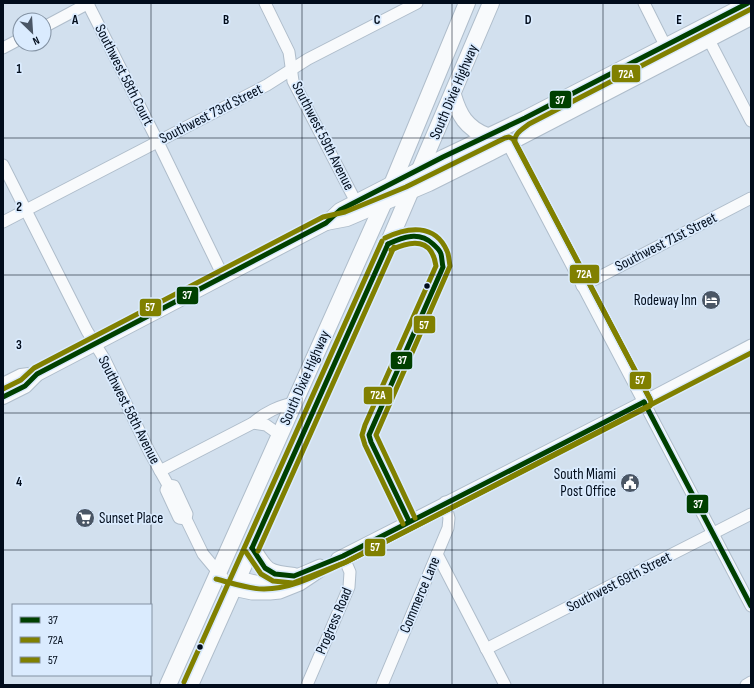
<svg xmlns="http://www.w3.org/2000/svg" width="754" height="688" font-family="'Sofia Sans Condensed',sans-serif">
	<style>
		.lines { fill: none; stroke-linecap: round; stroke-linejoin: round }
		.minor-casing { stroke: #afbdcb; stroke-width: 13 }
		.major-casing { stroke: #afbdcb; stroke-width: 16 }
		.highway-casing { stroke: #afbdcb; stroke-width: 18 }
		.minor { stroke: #f8fafc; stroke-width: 11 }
		.major { stroke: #f8fafc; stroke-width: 14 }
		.highway { stroke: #f8fafc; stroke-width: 16 }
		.bus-1-casing { stroke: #daebfe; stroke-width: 8 }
		.bus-2-casing { stroke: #daebfe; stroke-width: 8 }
		.bus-3-casing { stroke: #daebfe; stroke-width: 8 }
		.bus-1 { stroke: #004000; stroke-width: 5 }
		.bus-2 { stroke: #808000; stroke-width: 5 }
		.bus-3 { stroke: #808000; stroke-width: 5 }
		.grid { fill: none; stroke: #010c1b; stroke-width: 1; stroke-opacity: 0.55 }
		.bus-dot { fill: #010c1b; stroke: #daebfe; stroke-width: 1.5 }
		.labels { text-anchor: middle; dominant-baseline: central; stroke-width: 3.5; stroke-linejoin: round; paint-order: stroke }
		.street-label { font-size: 15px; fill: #010c1b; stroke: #daebfe }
		.poi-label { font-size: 15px; fill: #010c1b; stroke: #daebfe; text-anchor: end }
		.grid-label { font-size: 13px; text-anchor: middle; font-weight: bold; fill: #010c1b; stroke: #daebfe; stroke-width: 3.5; stroke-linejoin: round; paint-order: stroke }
		.line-badge { stroke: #daebfe; stroke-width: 1.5 }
		.badge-label { font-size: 11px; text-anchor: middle; font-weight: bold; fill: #fff }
	</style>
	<rect width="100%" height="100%" fill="#d2e0ee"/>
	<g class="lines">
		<defs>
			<g id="minor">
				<polyline points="265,3 289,52 293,81 356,202"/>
				<polyline points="644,3 669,53"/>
				<polyline points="88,4 155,136 223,276"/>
				<polyline points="44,27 89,3"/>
				<polyline points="709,40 751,121"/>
				<polyline points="3,48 20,39"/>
				<polyline points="508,144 751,606"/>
				<polyline points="3,165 87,331 105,360 149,451 168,485 174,486 187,514 186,519 203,554 233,590 252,594 270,594 280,593 300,585 343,556"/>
				<polyline points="3,222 267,85 308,59 417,3"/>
				<polyline points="582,286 751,198"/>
				<polyline points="253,423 266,425 280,435"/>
				<path d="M160,471L253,423C264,413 280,405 295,403"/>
				<polyline points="168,485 166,490 179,518 186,519"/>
				<polyline points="437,554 505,685"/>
				<polyline points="337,558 633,407 751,345"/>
				<path d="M233,576C244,578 255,582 266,582C285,582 303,572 320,565"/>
				<polyline points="486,649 751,514"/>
				<polyline points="307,685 349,587 350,572 343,556"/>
				<polyline points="382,685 448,528 449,518 445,502"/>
				<polyline points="746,685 751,682"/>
			</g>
			<g id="major">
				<polyline points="326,223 347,219 429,184 491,153 751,18"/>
				<polyline points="3,385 21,376 37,374"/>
				<polyline points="3,397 25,386 37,374 326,223 340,210 443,157 525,118 748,3"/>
			</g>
			<g id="highway">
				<path d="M453,95C459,115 466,128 487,136"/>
				<path d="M252,548C266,571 266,573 294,576"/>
				<polyline points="168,685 393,182 467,3"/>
				<polyline points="190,685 388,244 491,3"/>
			</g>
		</defs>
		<use href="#minor" class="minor-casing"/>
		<use href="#major" class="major-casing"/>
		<use href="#highway" class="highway-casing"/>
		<use href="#minor" class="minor"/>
		<use href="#major" class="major"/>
		<use href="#highway" class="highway"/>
		<defs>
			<g id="bus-1">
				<path d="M388,244C403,237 419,231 433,244C436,247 440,250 441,254C442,258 442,263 443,267L369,435L371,442L409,521"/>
				<polyline points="3,397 25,386 37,374 326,223 340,210 443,157 525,118 748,3"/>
				<polyline points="644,402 751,606"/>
				<polyline points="252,548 265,568 275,574 294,576 343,556 644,402"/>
				<polyline points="252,548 388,244"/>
			</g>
			<g id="bus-2">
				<path d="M391,250C412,240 432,238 436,266L365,425L362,435L365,445L403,524"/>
				<path d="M650,399L515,142C514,133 523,129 529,124L751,9"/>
				<polyline points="258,551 394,247"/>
				<polyline points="246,552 261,574 273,581 293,583 346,562 751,353"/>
			</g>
			<g id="bus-3">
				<path d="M385,238C407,227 435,223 447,251C449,255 449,261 450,266L376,435L415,518"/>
				<path d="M3,389L21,380L34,368L323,217L345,212L406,187L505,138L509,137L513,139L650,399L651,402L650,406L346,562C321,573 293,589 264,589C248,589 232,583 216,579"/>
				<polyline points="184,682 382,241"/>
			</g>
		</defs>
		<use href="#bus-1" class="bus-1-casing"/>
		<use href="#bus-2" class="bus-2-casing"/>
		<use href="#bus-3" class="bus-3-casing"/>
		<use href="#bus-1" class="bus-1"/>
		<use href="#bus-2" class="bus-2"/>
		<use href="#bus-3" class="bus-3"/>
	</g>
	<path class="grid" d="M151,3V605M302,3V685M452,3V685M603,3V685M3,138H751M3,275H751M3,413H751M3,550H751M151,675V685"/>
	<defs>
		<symbol id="hotel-disc" viewBox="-11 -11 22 22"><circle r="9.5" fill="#4a5665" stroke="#daebfe"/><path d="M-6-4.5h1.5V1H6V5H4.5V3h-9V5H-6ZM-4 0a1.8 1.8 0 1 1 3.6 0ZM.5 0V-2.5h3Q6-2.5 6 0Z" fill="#fff"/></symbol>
		<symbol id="civic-disc" viewBox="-11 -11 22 22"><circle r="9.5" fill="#4a5665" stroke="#daebfe"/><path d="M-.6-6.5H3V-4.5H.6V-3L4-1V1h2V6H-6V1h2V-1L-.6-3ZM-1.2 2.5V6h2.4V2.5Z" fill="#fff"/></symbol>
		<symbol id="supermarket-disc" viewBox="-11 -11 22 22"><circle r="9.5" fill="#4a5665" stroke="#daebfe"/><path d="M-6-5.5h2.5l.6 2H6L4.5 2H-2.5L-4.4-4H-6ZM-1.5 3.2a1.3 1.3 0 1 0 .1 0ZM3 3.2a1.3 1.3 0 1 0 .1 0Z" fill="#fff"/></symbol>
	</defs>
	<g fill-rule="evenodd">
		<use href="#hotel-disc" x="700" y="289" width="22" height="22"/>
		<use href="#civic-disc" x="619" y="472" width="22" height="22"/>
		<use href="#supermarket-disc" x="74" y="507" width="22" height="22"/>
	</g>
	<g class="bus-dot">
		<circle cx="427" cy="286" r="3.5"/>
		<circle cx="200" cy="647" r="3.5"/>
	</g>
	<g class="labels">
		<g class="street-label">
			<text transform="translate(124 75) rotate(63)">Southwest 58th Court</text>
			<text transform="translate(454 92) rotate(-67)">South Dixie Highway</text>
			<text transform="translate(211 114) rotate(-27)">Southwest 73rd Street</text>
			<text transform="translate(323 136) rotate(63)">Southwest 59th Avenue</text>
			<text transform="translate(666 242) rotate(-27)">Southwest 71st Street</text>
			<text transform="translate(305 378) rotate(-66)">South Dixie Highway</text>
			<text transform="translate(129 410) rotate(63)">Southwest 58th Avenue</text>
			<text transform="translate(619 582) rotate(-27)">Southwest 69th Street</text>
			<text transform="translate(420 595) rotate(-67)">Commerce Lane</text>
			<text transform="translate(334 621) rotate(-67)">Progress Road</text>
		</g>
		<g class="poi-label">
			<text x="697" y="300">Rodeway Inn</text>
			<text x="616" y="474">South Miami<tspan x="616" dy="17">Post Office</tspan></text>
			<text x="99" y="518" text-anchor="start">Sunset Place</text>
		</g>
	</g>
	<g class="grid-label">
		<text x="75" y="24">A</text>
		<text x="226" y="24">B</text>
		<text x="377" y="24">C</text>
		<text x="528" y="24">D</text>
		<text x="679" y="24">E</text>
		<text x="19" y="73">1</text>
		<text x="19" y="211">2</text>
		<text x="19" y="349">3</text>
		<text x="19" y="486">4</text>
	</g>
	<g class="line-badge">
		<rect x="611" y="64" width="30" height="19" rx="4" fill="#808000"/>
		<rect x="549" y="90" width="23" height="19" rx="4" fill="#004000"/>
		<rect x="569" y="264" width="31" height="20" rx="4" fill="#808000"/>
		<rect x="176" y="286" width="23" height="19" rx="4" fill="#004000"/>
		<rect x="139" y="298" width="23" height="19" rx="4" fill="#808000"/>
		<rect x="413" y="315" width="23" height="19" rx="4" fill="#808000"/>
		<rect x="390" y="351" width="23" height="19" rx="4" fill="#004000"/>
		<rect x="629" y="371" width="23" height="19" rx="4" fill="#808000"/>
		<rect x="363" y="386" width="30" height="19" rx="4" fill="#808000"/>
		<rect x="686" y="494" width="23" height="20" rx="4" fill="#004000"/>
		<rect x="364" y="538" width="22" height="19" rx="4" fill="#808000"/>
	</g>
	<g class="badge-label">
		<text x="626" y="78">72A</text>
		<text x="560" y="104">37</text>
		<text x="584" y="278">72A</text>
		<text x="187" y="299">37</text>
		<text x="150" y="311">57</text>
		<text x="424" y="329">57</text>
		<text x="402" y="364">37</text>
		<text x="640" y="384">57</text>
		<text x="378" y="399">72A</text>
		<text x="698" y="508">37</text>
		<text x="375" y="551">57</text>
	</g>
	<rect width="754" height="688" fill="none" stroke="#010c1b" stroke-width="8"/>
	<rect x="12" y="604" width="140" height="72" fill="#daebfe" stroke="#8392a3"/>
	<rect x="20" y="617" width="20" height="6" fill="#004000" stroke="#8392a3"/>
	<text x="48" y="624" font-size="12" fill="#010c1b">37</text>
	<rect x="20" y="637" width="20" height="6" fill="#808000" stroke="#8392a3"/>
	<text x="48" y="644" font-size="12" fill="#010c1b">72A</text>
	<rect x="20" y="657" width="20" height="6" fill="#808000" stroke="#8392a3"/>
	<text x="48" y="664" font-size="12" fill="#010c1b">57</text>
	<g transform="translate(32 32) rotate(155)"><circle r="19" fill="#daebfe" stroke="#8392a3"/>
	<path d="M0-3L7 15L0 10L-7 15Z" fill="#4a5665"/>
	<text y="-6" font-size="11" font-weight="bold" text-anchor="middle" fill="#010c1b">N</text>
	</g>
</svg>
